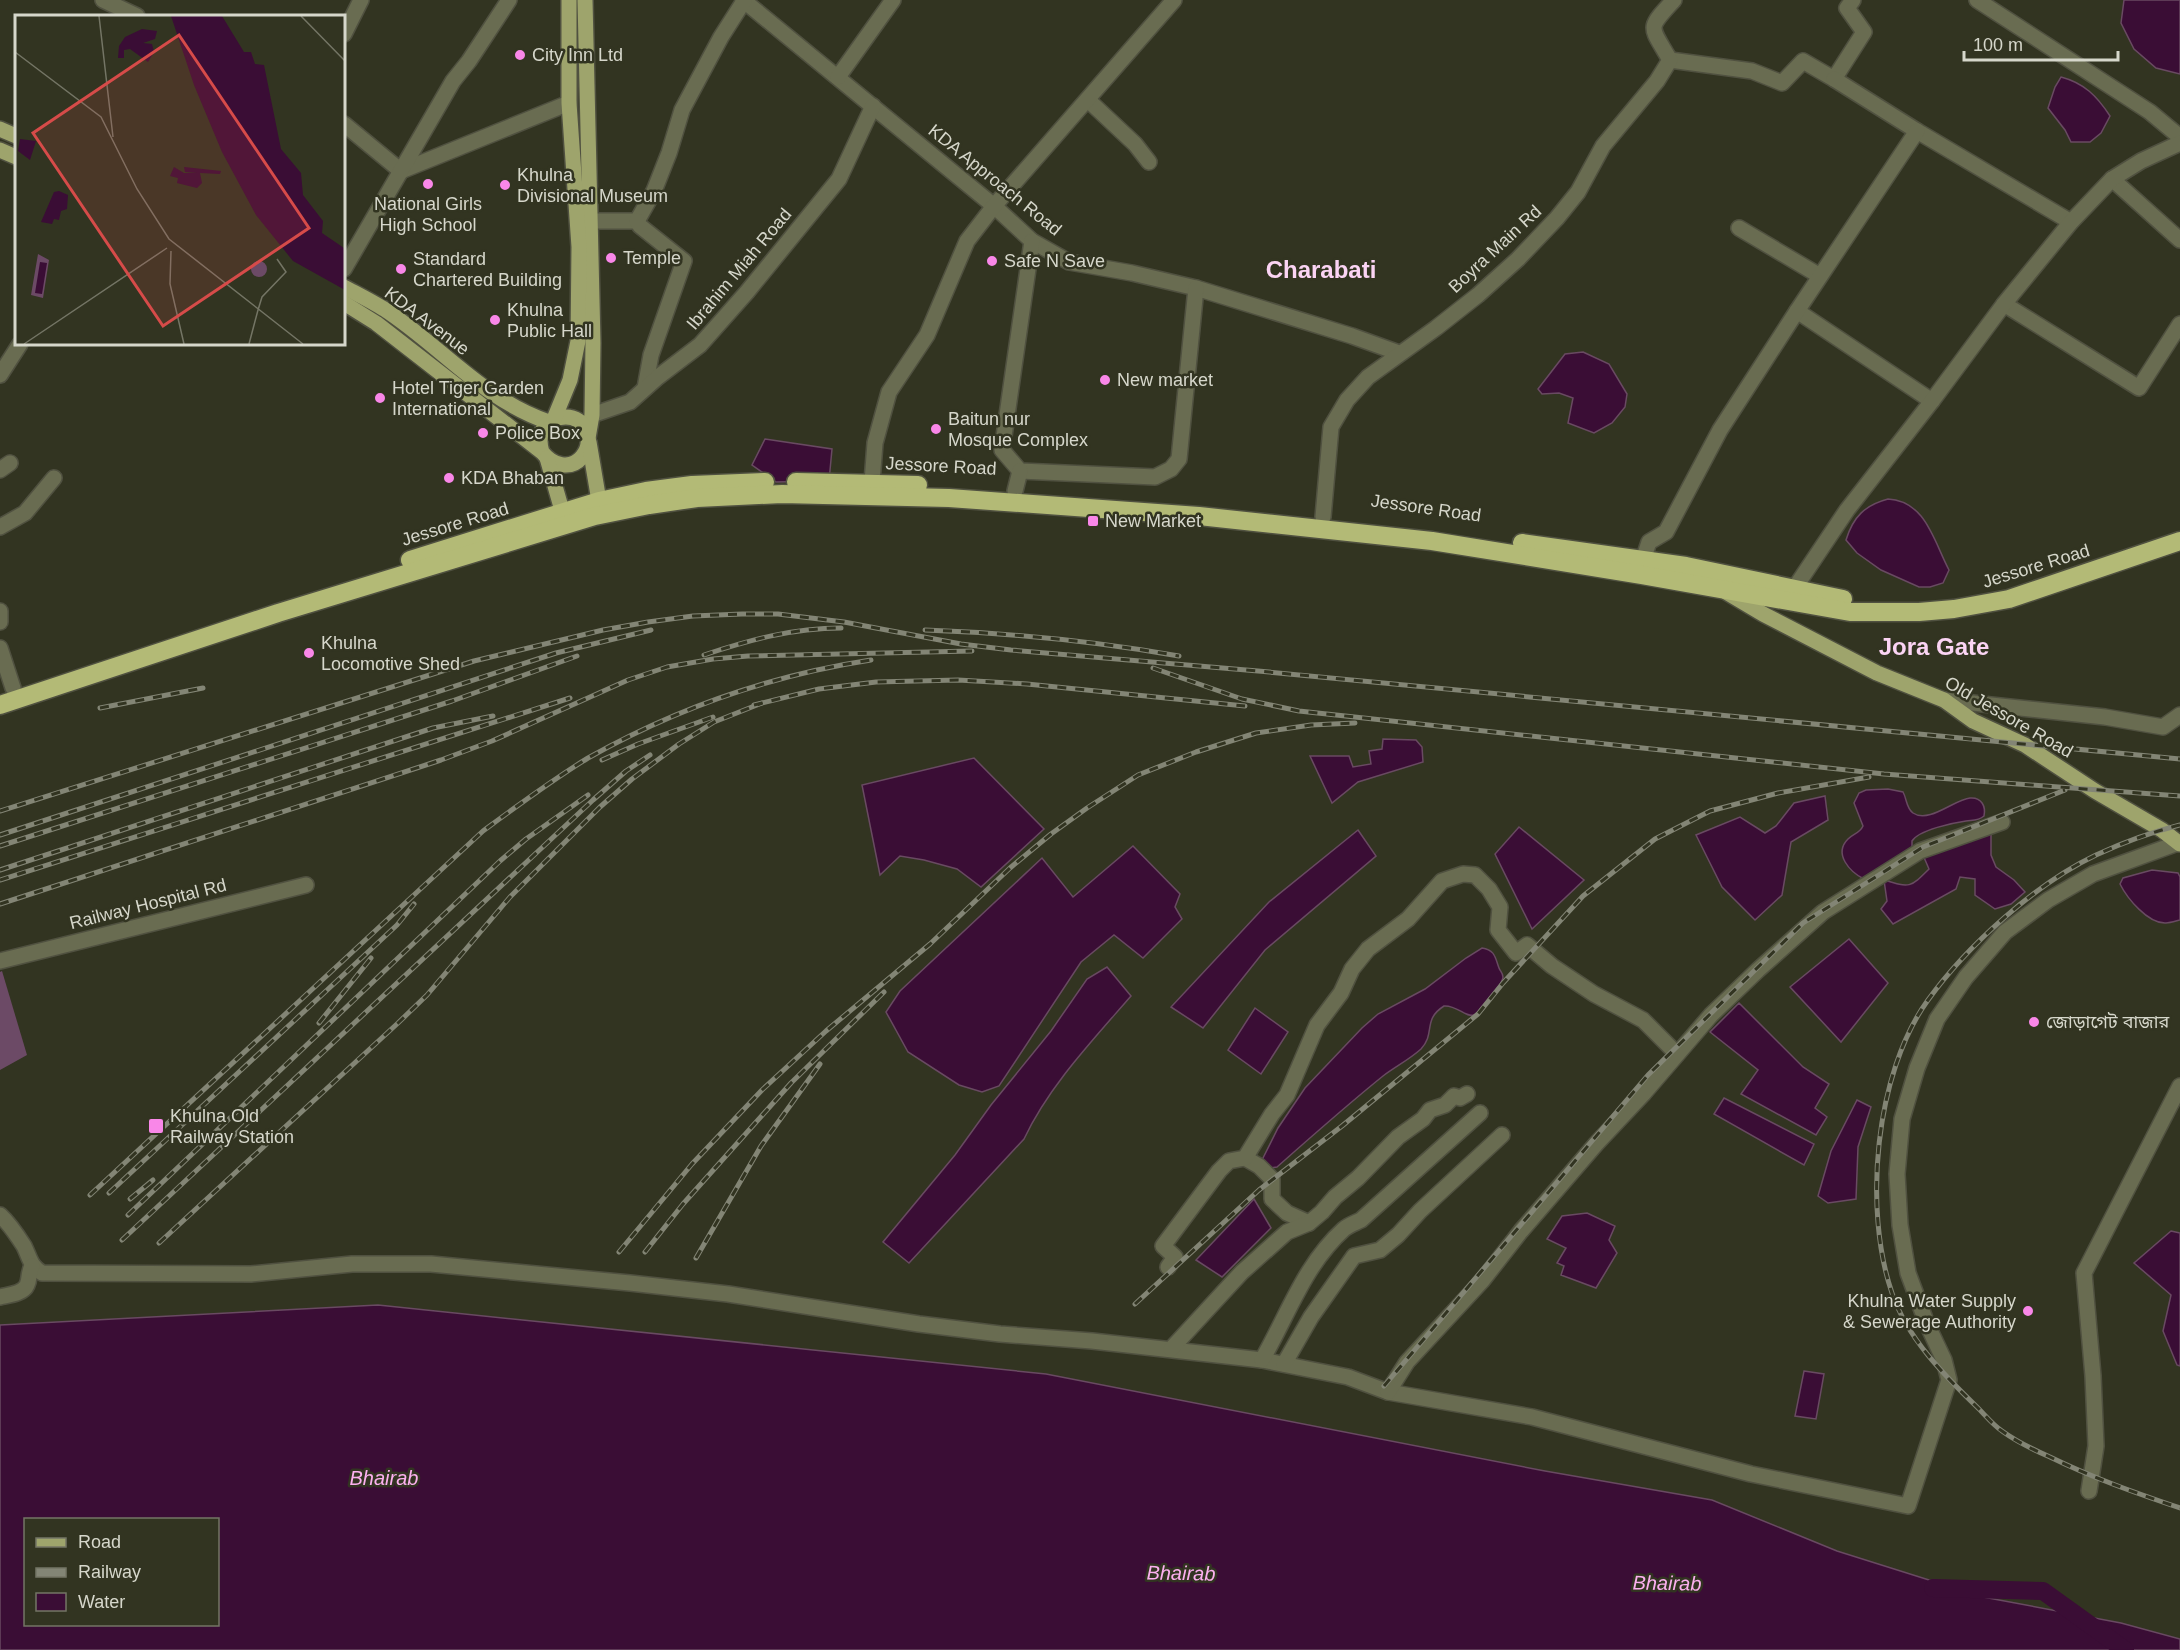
<svg xmlns="http://www.w3.org/2000/svg" width="2180" height="1650" font-family="Arial,'Noto Sans Bengali',sans-serif">
  <style>
    .green { fill: #6c4a66 }
    .water { fill: #3a0d35; stroke: #694a62; stroke-width: 1.5; fill-rule: evenodd }
    .lines { fill: none; stroke-linecap: round; stroke-linejoin: round }
    .river { stroke: #3a0d35; stroke-width: 18 }
    .minor-casing { stroke: #505140; stroke-width: 18 }
    .major-casing { stroke: #505140; stroke-width: 18 }
    .highway-casing { stroke: #505140; stroke-width: 21 }
    .minor { stroke: #696c51; stroke-width: 15 }
    .major { stroke: #9ea46c; stroke-width: 15 }
    .highway { stroke: #b3ba76; stroke-width: 18 }
    .rail-casing { stroke: #838575; stroke-width: 5 }
    .rail { stroke: #323421; stroke-width: 3; stroke-dasharray: 9; stroke-linecap: butt }
    .poi-dot { fill: #f987e8; stroke: #323421; stroke-width: 2 }
    .labels { text-anchor: middle; dominant-baseline: central; stroke-width: 5; stroke-linejoin: round; paint-order: stroke }
    .poi-label { font-size: 18px; fill: #d6d7cb; stroke: #323421; text-anchor: start }
    .street-label { font-size: 18px; fill: #d6d7cb; stroke: #323421 }
    .water-label { font-size: 20px; font-style: italic; fill: #fcb0ef; stroke: #323421 }
    .district-label { font-size: 24px; font-weight: bold; fill: #fbd4f4; stroke: #323421 }
    .inset-river { fill: none; stroke: #3a0d35; stroke-width: 3 }
    .inset-road { fill: none; stroke: #747565; stroke-width: 1.5 }
    .view { fill: #d64b49; fill-opacity: 0.15; stroke: #d64b49; stroke-width: 3 }
    .inset-edge { fill: none; stroke: #d6d7cb; stroke-width: 3 }
  </style>
  <rect width="100%" height="100%" fill="#323421"/>
  <path class="green" d="M2,971L27,1055L0,1070V972Z"/>
  <g class="water">
    <path d="M2124,0H2180V74L2156,68L2134,49L2121,23Z"/>
    <path d="M2061,77C2084,83 2097,96 2110,116L2101,133L2090,142H2071L2065,130L2048,108L2055,87Z"/>
    <path d="M1583,352L1609,364L1627,394L1625,407L1612,423L1594,433L1568,423L1573,398L1559,393L1542,394L1538,389L1565,354Z"/>
    <path d="M765,439L832,449L829,481L776,482L752,465Z"/>
    <path d="M1888,499C1926,501 1934,542 1949,570L1943,583L1930,587H1919L1881,570L1857,553L1846,540C1853,517 1865,505 1888,499Z"/>
    <path d="M1383,739L1416,740L1422,747L1423,762L1358,782L1332,803L1310,756H1349L1353,767L1371,764L1369,751L1382,749Z"/>
    <path d="M974,758L1044,829L981,887L957,869L924,860L900,856L880,875L862,785Z"/>
    <path d="M1888,789L1903,792C1907,799 1906,808 1913,813C1929,824 1955,799 1970,798C1982,797 1986,807 1984,816C1978,821 1973,820 1966,821C1952,823 1919,830 1912,841V849L1864,879C1850,872 1833,854 1848,839C1853,834 1860,833 1863,826L1854,803L1859,793L1866,790Z"/>
    <path d="M1825,796L1828,820L1791,842L1782,895L1755,920L1722,887L1696,835L1740,817L1765,833L1776,826L1794,803Z"/>
    <path d="M1519,827L1584,880L1532,929L1495,854Z"/>
    <path d="M1358,830L1376,856L1265,950L1203,1028L1171,1007L1269,902Z"/>
    <path d="M1991,831V855L1996,867L2014,880L2025,892L2011,904L1995,909L1975,895V879L1960,877L1956,889L1893,924L1881,909L1887,901L1884,880C1910,888 1910,888 1929,869L1923,855Z"/>
    <path d="M1133,846L1180,894L1175,907L1182,919L1143,958L1114,935L1081,962L999,1086L982,1092L959,1085L908,1052L886,1012L900,991L1042,858L1073,897Z"/>
    <path d="M2152,870L2178,873L2180,877V920C2176,921 2170,923 2166,923C2148,924 2127,898 2120,884L2123,878Z"/>
    <path d="M1849,939L1888,983L1841,1042L1790,987Z"/>
    <path d="M1482,948C1495,950 1495,957 1499,968C1500,971 1503,973 1503,977C1503,983 1480,1012 1474,1015C1466,1018 1457,1005 1444,1006C1422,1020 1436,1033 1421,1049C1410,1059 1395,1067 1383,1076C1347,1105 1312,1136 1277,1167L1270,1168L1262,1160L1278,1128L1305,1088L1362,1028L1378,1014L1425,989L1466,958Z"/>
    <path d="M1107,967L1131,996C1092,1041 1049,1086 1024,1139L909,1263L883,1242L955,1155L991,1105L1051,1031L1087,979Z"/>
    <path d="M1739,1003L1803,1067L1829,1084L1815,1108L1827,1117L1816,1135L1741,1094L1758,1070L1710,1032Z"/>
    <path d="M1255,1008L1288,1032L1261,1074L1228,1050Z"/>
    <path d="M1724,1098L1814,1144L1804,1165L1714,1114Z"/>
    <path d="M1857,1100L1871,1107L1858,1147L1856,1199L1828,1203L1818,1196L1831,1151Z"/>
    <path d="M1254,1199L1271,1228L1222,1277L1196,1260Z"/>
    <path d="M1587,1213L1615,1226L1609,1240L1617,1253L1596,1288L1561,1275L1564,1266L1557,1263L1566,1248L1547,1239L1562,1216Z"/>
    <path d="M2171,1231L2180,1233V1366L2177,1365L2163,1331L2171,1295L2134,1263Z"/>
    <path d="M378,1305L1046,1374L1545,1471L1712,1500L1837,1551L1983,1597L2121,1623L2180,1639V1650H0V1325ZM26,1520H218V1624H26Z"/>
    <path d="M1804,1371L1824,1374L1816,1419L1795,1416Z"/>
  </g>
  <g class="lines">
    <path class="river" d="M1933,1588L2043,1591L2125,1650"/>
    <defs>
      <g id="minor">
        <path d="M103,0L137,16"/>
        <path d="M743,0L994,206L1032,241L1069,262L1132,273L1196,288L1352,336L1399,353"/>
        <path d="M1977,0L2150,112L2180,137"/>
        <path d="M344,34L361,0"/>
        <path d="M1670,60L1752,71L1782,83L1803,61L1834,79L1864,32L1847,8L1853,0"/>
        <path d="M838,77L893,0"/>
        <path d="M1834,79L1917,131L2071,222"/>
        <path d="M1088,100L1135,144L1149,162"/>
        <path d="M344,124L401,171L569,103"/>
        <path d="M2112,179L2180,240"/>
        <path d="M590,221H637L654,191L669,153L682,110L721,37L744,1"/>
        <path d="M637,221L640,226L684,261L651,355L645,388"/>
        <path d="M1739,228L1820,276"/>
        <path d="M1032,241L1002,450L1020,471L1155,477L1171,469L1179,459L1196,288"/>
        <path d="M344,269L453,81L469,61L509,0"/>
        <path d="M2004,304L2139,388L2180,324"/>
        <path d="M1797,311L1932,401"/>
        <path d="M0,375L20,344"/>
        <path d="M592,415L630,402L658,377L700,345L747,292L839,179L873,106"/>
        <path d="M0,470L10,463"/>
        <path d="M872,482L875,443L889,392L927,335L967,241L994,206L1174,0"/>
        <path d="M1015,491L1020,471"/>
        <path d="M1323,517L1331,427L1347,400L1368,377L1436,328L1478,295L1518,259L1557,218L1578,192L1603,146L1657,81L1670,60C1650,25 1646,30 1674,0"/>
        <path d="M0,527L25,513L54,478"/>
        <path d="M1643,560L1649,542L1666,532L1720,430L1797,311L1917,131"/>
        <path d="M1794,589L1847,510L1932,401L2004,304L2071,222L2112,179L2141,161L2180,143"/>
        <path d="M0,611V622"/>
        <path d="M0,648L13,688"/>
        <path d="M1944,700L2105,717L2163,727L2180,715"/>
        <path d="M0,961L306,885"/>
        <path d="M1245,1158L1259,1166L1272,1179V1199L1287,1213L1309,1223"/>
        <path d="M0,1215C10,1224 17,1235 24,1246C30,1258 30,1266 42,1273L251,1274L352,1264H431L630,1283L728,1294L919,1324L1000,1334L1092,1341L1262,1360L1348,1377L1388,1392L1532,1417L1751,1474L1908,1506L1949,1380L1944,1360L1927,1324L1908,1273L1900,1225L1897,1174L1902,1119L1917,1068L1937,1019L1966,977L2005,932L2048,900L2093,874L2178,843"/>
        <path d="M1168,1267L1175,1257L1163,1246L1219,1171L1229,1161L1245,1158L1272,1114L1287,1095L1317,1025L1341,993L1352,969L1368,949L1408,919L1442,881L1463,874L1475,875L1489,889L1500,907L1498,930L1516,953L1527,945L1552,966L1594,994L1643,1020L1677,1054"/>
        <path d="M0,1297C8,1295 23,1294 27,1285C30,1279 28,1273 32,1266"/>
        <path d="M1171,1349L1242,1272L1287,1232L1309,1223L1322,1212L1335,1197L1358,1178L1398,1137L1423,1119L1430,1110L1445,1105L1454,1096L1460,1098L1467,1094"/>
        <path d="M1262,1360C1288,1315 1304,1265 1344,1229C1349,1225 1355,1223 1361,1220L1480,1113"/>
        <path d="M1284,1364L1311,1317L1354,1256L1380,1250L1398,1235L1420,1211L1502,1135"/>
        <path d="M1388,1392L1407,1362L1482,1281L1521,1231L1596,1144L1644,1093L1711,1015L1758,970L1823,912L1920,851L2002,822"/>
        <path d="M2089,1491L2096,1446L2093,1376L2084,1273L2180,1086"/>
      </g>
      <g id="major">
        <path d="M585,0L593,343L592,415L588,438"/>
        <path d="M0,129L16,136"/>
        <path d="M0,150L16,157"/>
        <path d="M344,287C357,294 371,301 384,309C441,346 483,400 549,422"/>
        <path d="M344,303L376,323L542,452C552,465 570,471 582,457C586,452 589,446 588,439C587,404 529,413 542,452"/>
        <path d="M554,419L570,380L578,341L579,247L569,103V0"/>
        <path d="M589,442L599,501"/>
        <path d="M547,458L565,521"/>
        <path d="M1726,592L1763,614L1877,673L1944,700L1973,721L2025,745L2095,791L2162,830L2180,844"/>
      </g>
      <g id="highway">
        <path d="M796,482L918,485"/>
        <path d="M1522,543L1686,566L1843,599"/>
        <path d="M410,560L599,501L646,491L692,485L765,482"/>
        <path d="M0,705L278,613L595,516L649,505L697,498L782,494L949,498L1199,516L1432,541L1642,575L1850,612H1919L1954,609L2009,599L2180,541"/>
      </g>
    </defs>
    <use href="#minor" class="minor-casing"/>
    <use href="#major" class="major-casing"/>
    <use href="#highway" class="highway-casing"/>
    <use href="#minor" class="minor"/>
    <use href="#major" class="major"/>
    <use href="#highway" class="highway"/>
    <defs>
      <g id="rail">
        <path d="M925,630C1010,633 1095,641 1179,656"/>
        <path d="M704,655C749,640 793,628 841,628"/>
        <path d="M1153,668L1242,699L1299,711L1884,774L2180,796"/>
        <path d="M754,705L819,689L876,682L958,680L1027,684L1245,706"/>
        <path d="M100,708L203,688"/>
        <path d="M602,760L638,744L713,717"/>
        <path d="M0,811L474,661L603,630L648,622L693,616L742,614H778L844,622L961,644L1011,650L1258,671L2180,759"/>
        <path d="M2180,825C2152,832 2122,843 2096,855C2035,884 1967,946 1928,1000C1875,1073 1863,1209 1892,1293C1907,1338 1944,1375 1977,1407C1985,1415 1993,1425 2002,1431C2017,1442 2034,1450 2050,1457C2093,1478 2136,1493 2180,1508"/>
        <path d="M0,835L556,653L651,630"/>
        <path d="M0,846L452,701L577,656"/>
        <path d="M0,870L433,728L493,716"/>
        <path d="M0,880L570,698"/>
        <path d="M0,904L441,760L492,741L628,680L667,667L713,659L748,656L972,651"/>
        <path d="M319,1023L371,958"/>
        <path d="M109,1193L397,925L414,904"/>
        <path d="M90,1195L483,831C517,806 552,780 588,758C675,709 772,675 871,660"/>
        <path d="M130,1199L153,1180"/>
        <path d="M128,1215L500,861L526,839L588,795"/>
        <path d="M122,1240L593,800L626,771L650,755"/>
        <path d="M159,1243L398,1023L427,995L510,897L600,807L632,779L679,744L714,722L762,703"/>
        <path d="M619,1252L692,1164L762,1090L826,1031L930,944L1010,868L1051,834L1087,808L1138,775L1196,752L1256,733L1311,725L1355,723"/>
        <path d="M645,1252L683,1204L791,1083L884,992"/>
        <path d="M696,1258L761,1146L820,1064"/>
        <path d="M1135,1304L1259,1190L1342,1126L1478,1014L1503,983L1583,896L1655,839L1710,811L1778,793L1869,777"/>
        <path d="M1384,1386L1648,1075L1803,923L1923,847L2065,790"/>
      </g>
    </defs>
    <use href="#rail" class="rail-casing"/>
    <use href="#rail" class="rail"/>
  </g>
  <g class="poi-dot">
    <circle cx="520" cy="55" r="6"/>
    <circle cx="428" cy="184" r="6"/>
    <circle cx="505" cy="185" r="6"/>
    <circle cx="611" cy="258" r="6"/>
    <circle cx="992" cy="261" r="6"/>
    <circle cx="401" cy="269" r="6"/>
    <circle cx="495" cy="320" r="6"/>
    <circle cx="1105" cy="380" r="6"/>
    <circle cx="380" cy="398" r="6"/>
    <circle cx="936" cy="429" r="6"/>
    <circle cx="483" cy="433" r="6"/>
    <circle cx="449" cy="478" r="6"/>
    <rect x="1087" y="515" width="12" height="12" rx="3"/>
    <circle cx="309" cy="653" r="6"/>
    <circle cx="2034" cy="1022" r="6"/>
    <rect x="148" y="1118" width="16" height="16" rx="3"/>
    <circle cx="2028" cy="1311" r="6"/>
  </g>
  <g class="labels">
    <g class="poi-label">
      <text x="532" y="55">City Inn Ltd</text>
      <text x="517" y="175">Khulna<tspan x="517" dy="21">Divisional Museum</tspan></text>
      <text x="428" y="204" text-anchor="middle">National Girls<tspan x="428" dy="21">High School</tspan></text>
      <text x="623" y="258">Temple</text>
      <text x="413" y="259">Standard<tspan x="413" dy="21">Chartered Building</tspan></text>
      <text x="1004" y="261">Safe N Save</text>
      <text x="507" y="310">Khulna<tspan x="507" dy="21">Public Hall</tspan></text>
      <text x="1117" y="380">New market</text>
      <text x="392" y="388">Hotel Tiger Garden<tspan x="392" dy="21">International</tspan></text>
      <text x="948" y="419">Baitun nur<tspan x="948" dy="21">Mosque Complex</tspan></text>
      <text x="495" y="433">Police Box</text>
      <text x="461" y="478">KDA Bhaban</text>
      <text x="1105" y="521">New Market</text>
      <text x="321" y="643">Khulna<tspan x="321" dy="21">Locomotive Shed</tspan></text>
      <text x="2046" y="1022">জোড়াগেট বাজার</text>
      <text x="170" y="1116">Khulna Old<tspan x="170" dy="21">Railway Station</tspan></text>
      <text x="2016" y="1301" text-anchor="end">Khulna Water Supply<tspan x="2016" dy="21">&amp; Sewerage Authority</tspan></text>
    </g>
    <g class="street-label">
      <text transform="translate(995 180) rotate(39)">KDA Approach Road</text>
      <text transform="translate(1495 249) rotate(-43)">Boyra Main Rd</text>
      <text transform="translate(739 269) rotate(-50)">Ibrahim Miah Road</text>
      <text transform="translate(427 321) rotate(37)">KDA Avenue</text>
      <text transform="translate(941 466) rotate(3)">Jessore Road</text>
      <text transform="translate(1426 508) rotate(8)">Jessore Road</text>
      <text transform="translate(455 524) rotate(-17)">Jessore Road</text>
      <text transform="translate(2036 566) rotate(-17)">Jessore Road</text>
      <text transform="translate(2009 717) rotate(30)">Old Jessore Road</text>
      <text transform="translate(148 904) rotate(-14)">Railway Hospital Rd</text>
    </g>
    <g class="water-label">
      <text x="384" y="1478">Bhairab</text>
      <text transform="translate(1181 1573) rotate(1)">Bhairab</text>
      <text transform="translate(1667 1583) rotate(1)">Bhairab</text>
    </g>
    <g class="district-label">
      <text x="1321" y="269">Charabati</text>
      <text x="1934" y="646">Jora Gate</text>
    </g>
  </g>
  <g transform="translate(15 15)">
    <rect width="330" height="330" fill="#323421"/>
    <path d="M23,239L34,245L28,283L16,280ZM236 254a8 8 0 1 1 16 0a8 8 0 1 1-16 0Z" fill="#6c4a66"/>
    <path d="M156,1H207L229,37H236L240,49L249,50L266,134L286,158L288,180L308,206L307,218L329,233L330,275L278,246L241,200L207,137L179,70ZM127,14L142,16L140,24L128,28L137,29L139,37L133,47L115,34L109,35V43H103L104,31L110,22ZM5,124L21,126L15,145L3,136ZM159,152L169,158H182L170,157L169,152L206,156L205,159L185,158L187,168L182,173L162,168L163,163L155,161ZM44,176L53,180L52,194L46,196L44,205L39,204L37,209L26,207L39,177ZM25,247L32,248L27,279L20,278Z" fill="#3a0d35"/>
    <path class="inset-river" d="M167,29L174,46"/>
    <path class="inset-road" d="M84,1L98,122M286,1L330,46M0,37L86,102L122,174L154,224L288,329M156,236L155,269L169,329M243,295L247,282L271,257L262,244M9,329L152,233M234,329L243,295"/>
    <path class="view" d="M164,20L294,213L148,311L18,118Z"/>
    <rect width="330" height="330" class="inset-edge"/>
  </g>
  <rect x="24" y="1518" width="195" height="108" fill="#323421" stroke="#747565" stroke-width="1.5"/>
  <rect x="36" y="1538" width="30" height="9" fill="#9ea46c" stroke="#747565" stroke-width="1.5"/>
  <text x="78" y="1548" font-size="18" fill="#d6d7cb">Road</text>
  <rect x="36" y="1568" width="30" height="9" fill="#838575" stroke="#747565" stroke-width="1.5"/>
  <text x="78" y="1578" font-size="18" fill="#d6d7cb">Railway</text>
  <rect x="36" y="1593" width="30" height="18" fill="#3a0d35" stroke="#747565" stroke-width="1.5"/>
  <text x="78" y="1608" font-size="18" fill="#d6d7cb">Water</text>
  <path d="M1964 51v9h154v-9" fill="none" stroke="#d6d7cb" stroke-width="3"/>
  <text x="1973" y="51" font-size="18" fill="#d6d7cb" stroke="#323421" stroke-width="4.5" paint-order="stroke">100 m</text>
</svg>
